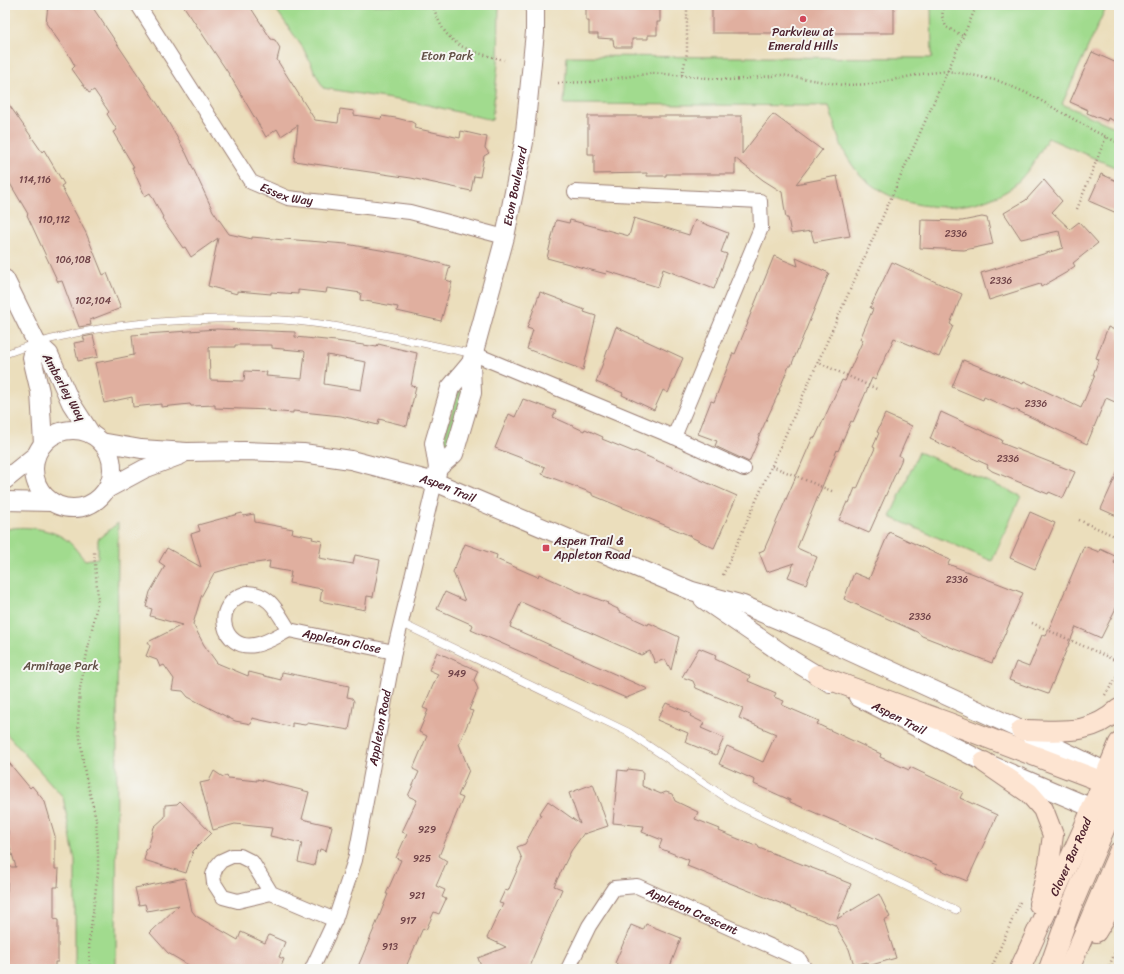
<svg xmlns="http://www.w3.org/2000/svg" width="1124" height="974" font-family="Sriracha,sans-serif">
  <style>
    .green { fill: #a1db8e; stroke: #767d5c }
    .building { fill: #e0af9f; fill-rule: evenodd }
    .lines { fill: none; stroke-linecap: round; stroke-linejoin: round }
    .service-casing { stroke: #9a7e74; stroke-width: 8 }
    .minor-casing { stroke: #9a7e74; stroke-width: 16 }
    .tertiary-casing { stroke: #9a7e74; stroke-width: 20 }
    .secondary-casing { stroke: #9a7e74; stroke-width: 22 }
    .path { stroke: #9a7e74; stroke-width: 2.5; stroke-dasharray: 1 3; stroke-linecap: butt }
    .service { stroke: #fff; stroke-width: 7 }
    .minor { stroke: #fff; stroke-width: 14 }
    .tertiary { stroke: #fff; stroke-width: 18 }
    .secondary { stroke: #fde4d1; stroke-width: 20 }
    .poi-dot { fill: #d1495b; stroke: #f6f6f2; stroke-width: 1.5 }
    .labels { text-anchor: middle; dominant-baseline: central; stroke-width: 4; stroke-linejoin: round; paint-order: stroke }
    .number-label { font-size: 10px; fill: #704348 }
    .poi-label { font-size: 12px; fill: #4a1f2b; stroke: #f6f6f2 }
    .park-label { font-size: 12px; fill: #604e44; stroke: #f6f6f2 }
    .street-label { font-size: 12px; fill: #4a1f2b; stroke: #f6f6f2 }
  </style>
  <rect width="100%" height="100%" fill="#f6f6f2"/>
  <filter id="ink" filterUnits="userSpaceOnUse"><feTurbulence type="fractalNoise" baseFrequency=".025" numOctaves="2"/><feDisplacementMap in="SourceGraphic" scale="8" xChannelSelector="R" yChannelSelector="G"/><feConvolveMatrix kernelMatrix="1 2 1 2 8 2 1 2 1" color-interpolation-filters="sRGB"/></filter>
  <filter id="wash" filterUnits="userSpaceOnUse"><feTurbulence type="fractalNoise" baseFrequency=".012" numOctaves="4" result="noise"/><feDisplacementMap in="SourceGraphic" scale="16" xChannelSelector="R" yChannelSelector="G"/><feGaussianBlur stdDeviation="0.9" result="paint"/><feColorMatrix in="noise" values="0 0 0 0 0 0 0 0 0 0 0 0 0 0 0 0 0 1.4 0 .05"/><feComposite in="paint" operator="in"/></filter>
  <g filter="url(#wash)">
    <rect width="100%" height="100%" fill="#ebdebc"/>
    <g class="green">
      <path d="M273,5H499L498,64L492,120L428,105L323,88L303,48Z"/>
      <path d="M931,5H1107L1062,104L1119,129V169L1048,138C1037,156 1026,179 1007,190C958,219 880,211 849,160C838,143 835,125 829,106L564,104L567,56L932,58Z"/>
      <path d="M462,391L463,392L447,446H445L443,442L458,392Z"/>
      <path d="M919,452L1021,496L992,561L890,517Z"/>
      <path d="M118,523L116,969H75V861L63,797L5,732V530C21,524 54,529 68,541C74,546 79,554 85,560L98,558V539Z"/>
    </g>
    <g id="blocks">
      <g class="building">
        <path d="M48,5H91L159,106L186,153L213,211L229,234L252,239V237L284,240V239L346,244L403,254L450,266L446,280L452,282L441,321L397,311L398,307L360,300L361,293L327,288L326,293L298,290V294L271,292V294L237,291V294L208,286L218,238L191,257L185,247L183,248L162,218L163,217L150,193L145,196L132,167H134L113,132L117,130L107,114L109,112L94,90L89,93L72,69L75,66L70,57L46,23Z"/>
        <path d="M183,5H249L271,39L275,40L280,48L277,60L315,120L338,123L340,109L354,111V115L381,119L382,116L396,118L412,122L415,124L414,128L460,138L461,131L487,137L485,148L489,153L484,156L480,177L474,176L471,191L411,178L294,161L298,125L281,136L277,129L266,137L229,74Z"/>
        <path d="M586,5H660V22H657V35H648V39H632V47H614L613,39L598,38V34H589V21H586Z"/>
        <rect x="712" y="5" width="182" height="28"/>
        <path d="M1092,52L1119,64V123L1108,118L1107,121L1087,113L1088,110L1070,102Z"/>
        <path d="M5,99L42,152L44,150L64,184L61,186L86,233L103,275L107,273L121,308L90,320L91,325L79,327L62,281L58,282L27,215L28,214L5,175Z"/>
        <path d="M773,114L822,150L796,184L837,176L850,236L814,242L811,231L791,234L788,218H786L782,192L763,180L735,158V174H666V176H647V173L594,174V154H588V116H742V154Z"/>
        <path d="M1101,174L1119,182V214L1089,201Z"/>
        <path d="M1044,180L1062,201L1052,212L1070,229L1079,222L1098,243L1073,263L1075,266L1069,270V271L1041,287L1040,284L989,300L981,273L1063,248L1059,231L1021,239L1004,213L1026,200Z"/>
        <path d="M982,217L987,218L993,244L964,250L920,248L921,220L962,221Z"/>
        <path d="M634,218L689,235L695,220L728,233L721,252L727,254L714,289L663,269L658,287L607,271L606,274L547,258L556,220L569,223L570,220L629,236Z"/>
        <path d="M774,256L798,266L796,258L829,273L791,366H789L779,390H780L758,438L759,439L749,462L715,446L717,441L698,434L711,401L714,402L733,353L735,354L748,323H747Z"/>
        <path d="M892,262L962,294L950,324L953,326L939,357L894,338L875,380L872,378L853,422L851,421L838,451L837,450L797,548L817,557L806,584L788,577L794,563L767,572L759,552L764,550L813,437L815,438L842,380L845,381L863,340L860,339L873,309L870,308Z"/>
        <path d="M540,292L564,301V302L585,310L584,312L596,316L583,370L527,349L533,330L527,328Z"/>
        <path d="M616,327L683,358L668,393L663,390L654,410L622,395L623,393L596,382Z"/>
        <path d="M1108,327L1119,332V391L1115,402L1106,398L1087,444L1014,409L1013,410L984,397L983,400L952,387L963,360L1023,384L1024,381L1081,408L1095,375H1093L1099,359L1096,358Z"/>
        <path d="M217,329L295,332V337L336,341L377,347L378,344L417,353L411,386L416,387L407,426L379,419L378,425L341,416L293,411V413L269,411L270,410L215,408V405L191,406L190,404L161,407V404L133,407L132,397L104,403L95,363L134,355L132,335ZM235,345H272V348L304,351L305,352L302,379L266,376L267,372L245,371L244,381L210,380L209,348L210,347H235ZM327,355L366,362L361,390L324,384Z"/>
        <path d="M93,335L98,357L78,361L74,343L85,341L83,337Z"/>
        <path d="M523,399L556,411L553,417L584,431L585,429L603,437L602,439L634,452L635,451L737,496L714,548L691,537V536L592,495V493L542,474L545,467L495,448L509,414L515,417Z"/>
        <path d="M941,412L1002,440L1001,443L1075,472L1063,498L1049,492L1048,494L992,471L987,467L988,465L930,439Z"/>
        <path d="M885,414L912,426L899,456L902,457L901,461L869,533L839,520L847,502L849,503L855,488L857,489L875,448L873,447L879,433L877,432Z"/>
        <path d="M1119,469V517L1101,509Z"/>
        <path d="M1030,512L1055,523L1035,569L1010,558Z"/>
        <path d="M242,513L243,516L254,514L255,522L293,529L292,533L313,537L312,539L322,541L319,558L353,564L355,555L380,560L373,597L367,596L365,610L320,601L322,589L289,583L291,572L269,568L270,561L241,565L214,573L201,597L193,624L204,645L217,663L248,676L249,672L281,680L282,672L349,686L347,697L352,698L354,701L349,730L308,723L305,725L292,723V727L252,718L251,724L235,721L188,697L183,691L172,690L174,679L164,665L160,667L157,660L146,656L150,646L148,642L182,625L150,616L152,609L146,607L150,592L165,566L159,562L167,548L201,567L191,534L200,531L198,525Z"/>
        <path d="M889,532L950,560L948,564L1023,593L992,663L922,636L917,632L844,599L854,573L869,579Z"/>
        <path d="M465,544L497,555L496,559L538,577L539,574L577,591L608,603L607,604L618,609V611L648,625L649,623L679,637L671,670L665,659L655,663L650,651L641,655L521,602L510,627L648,689L626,698L471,630L473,625L437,609L445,592L465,601L453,572Z"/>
        <path d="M1084,546L1099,552L1100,549L1117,557L1114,563L1119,565V602L1101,638L1076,627L1048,694L1009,680L1016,662L1029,667L1042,635L1046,636Z"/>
        <path d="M699,648L716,655L715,659L750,676L748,681L776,693L774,697L784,701L782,705L819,721L817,724L881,754L880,757L909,770L910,767L963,792L960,798L997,815L967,881L936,868L937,865L790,802V800L754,784L755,780L719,764L727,746L763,762L776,734L739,718L743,708L696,688L693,681L682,677Z"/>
        <path d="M437,652L478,671L474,680L478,689L469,710L473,711L459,744L469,770L458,796L463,798L439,856L447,861L436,886L445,890L442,897L446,899L439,914L434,912L426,930L423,928L405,969H357L379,917L388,894H386L401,860L396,858L407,834L402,832L417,800L408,796L419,772L413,769L427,736L419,732L428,710L423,708L438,674L429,670Z"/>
        <path d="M666,703L691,714L690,716L704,723L701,728L724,738L716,755L685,742L688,733L657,720Z"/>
        <path d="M5,758L30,788L32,786L45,802L55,836V869H59L58,887H54V919L58,920V962H55V969H5V891H7L8,867H16L8,841V830L5,832Z"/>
        <path d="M628,769L643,771L642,786L661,794L666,792L672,794L675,801L698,812L695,819L720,829L719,831L753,845L757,844L759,848L841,879V880L851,884L837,919L879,894L890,917L884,920L896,958L868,966L867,962L854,965L849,949L835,925L687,866L689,860L659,848L662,840L642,832L644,826L613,823L618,770L627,771Z"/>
        <path d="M214,771L223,777L227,775L228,778L257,781V779L309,792L302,819L332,826L326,851L320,849L319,852L317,851L314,866L298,862L302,843L270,836L272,828L235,824L213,830L200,783L209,781Z"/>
        <path d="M593,784L608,826L584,834V833L571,851L554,886L562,889L528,969H482L478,958L506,947L487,938L503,904L499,903L505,890L508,891L522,859L517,847L525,844L541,814L540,813L548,801L580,824L569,793Z"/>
        <path d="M180,801L211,833L193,851L186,873L144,860L146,853L145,850L148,848L154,827L165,817V805L177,804Z"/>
        <path d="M185,878L192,911L196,916L238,940L241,932L265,943L269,935L285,942L279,957L284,959L280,969H195L168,953L150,933L179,905L147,911L145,904L139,905L135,888Z"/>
        <path d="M646,924L681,938L669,969H630L615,963L631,925L643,930Z"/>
      </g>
    </g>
  </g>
  <g filter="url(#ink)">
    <use href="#blocks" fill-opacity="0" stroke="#9a7e74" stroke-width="1"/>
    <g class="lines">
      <defs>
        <g id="service">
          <path d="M5,354C68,330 125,323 192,320C232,318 273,318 313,323C367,330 421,343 474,354"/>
          <path d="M401,623L628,732L737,805L956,910"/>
        </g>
        <g id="minor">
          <path id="s1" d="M138,5L251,182L288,198L410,212L505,237"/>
          <path d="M575,192L760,201L761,228L674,437"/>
          <path d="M474,354L674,437L744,469"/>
          <path d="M247,593C271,594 277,612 289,630C279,635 267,643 255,645C222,651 210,604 247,593Z"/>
          <path id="s2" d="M289,630L394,652"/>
          <path d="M271,893L238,901L223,897L214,883L213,875L216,867L221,861L232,856H240L252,862L271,893L335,920"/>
          <path id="s3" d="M312,969L335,920L355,860L394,652L435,482"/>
          <path id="s4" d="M568,969L589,926L614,888L637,886L799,959L805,969"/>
        </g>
        <g id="tertiary">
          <path d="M5,279L36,342L49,354L71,403L91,434"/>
          <path d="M36,342L32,358L40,392L43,444"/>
          <circle cx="73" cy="469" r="39"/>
          <path id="s5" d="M101,442L141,449L187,452L244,451L303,453L351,460L435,482L692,591L743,605L805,631L1021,730L1119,778"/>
          <path id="s6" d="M438,468L454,454L472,393L471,363L505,237L524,142L535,32V5"/>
          <path d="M436,477L438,468L434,443L450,388L471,363"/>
          <path d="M5,480L36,455"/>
          <path d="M107,489L144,469L181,455"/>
          <path d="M5,501L52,502"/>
          <path d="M703,599L792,660L830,683"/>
          <path id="s7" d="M858,697L984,762L1104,813"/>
        </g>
        <g id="secondary">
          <path d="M817,675L949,723L1119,788"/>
          <path d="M1021,730C1060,730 1088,737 1119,709"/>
          <path d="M984,762L1029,793L1043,809L1053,835L1049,864L1039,904"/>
          <path d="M1096,932L1119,894"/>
          <path id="s8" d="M1020,969L1083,830L1119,743"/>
          <path d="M1049,969L1071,907L1112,811L1113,797L1107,775"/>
          <path d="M1069,969L1119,852"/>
        </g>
      </defs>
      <use href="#service" class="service-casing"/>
      <use href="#minor" class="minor-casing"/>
      <use href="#tertiary" class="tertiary-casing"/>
      <use href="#secondary" class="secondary-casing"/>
      <g class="path">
        <path d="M433,5C445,47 466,50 504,60"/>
        <path d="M944,5L942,16L946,27L963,36"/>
        <path d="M682,75L687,53V5"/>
        <path d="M558,83L590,82L653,73L731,80L782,75L843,85L872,84L921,74L947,71L972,75L999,81L1031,95L1096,132L1119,143"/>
        <path d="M1077,209L1106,137"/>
        <path d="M817,362L879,390"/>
        <path d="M772,466L834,492"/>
        <path d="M1079,520L1119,538"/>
        <path d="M723,575L977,5"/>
        <path d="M1032,623L1119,662"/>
        <path d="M1105,695L1119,674"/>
        <path d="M90,969L89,943L98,872V853L96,818L85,774L78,724L80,688L98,599L94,552"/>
        <path d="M991,969L1020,902"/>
        <path d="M1108,969L1119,943"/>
      </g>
      <use href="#service" class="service"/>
      <use href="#minor" class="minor"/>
      <use href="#tertiary" class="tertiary"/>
      <use href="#secondary" class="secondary"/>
    </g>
  </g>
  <g class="poi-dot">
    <circle cx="803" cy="19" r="4"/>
    <rect x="542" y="544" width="8" height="8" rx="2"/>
  </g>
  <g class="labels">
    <g class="number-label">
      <text x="35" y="180">114,116</text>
      <text x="54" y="220">110,112</text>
      <text x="956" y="234">2336</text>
      <text x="73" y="260">106,108</text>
      <text x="1001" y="281">2336</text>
      <text x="93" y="301">102,104</text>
      <text x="1036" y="404">2336</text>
      <text x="1008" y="459">2336</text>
      <text x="957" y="580">2336</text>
      <text x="920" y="617">2336</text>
      <text x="457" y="674">949</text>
      <text x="427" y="830">929</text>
      <text x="422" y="859">925</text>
      <text x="417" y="896">921</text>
      <text x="408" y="921">917</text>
      <text x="390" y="947">913</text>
    </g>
    <g class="poi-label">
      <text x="803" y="32">Parkview at<tspan x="803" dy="14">Emerald Hills</tspan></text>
      <text x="554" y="541" text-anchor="start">Aspen Trail &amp;<tspan x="554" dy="14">Appleton Road</tspan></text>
    </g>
    <g class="park-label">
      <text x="447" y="56">Eton Park</text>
      <text x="61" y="666">Armitage Park</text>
    </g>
    <g class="street-label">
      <text stroke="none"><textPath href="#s6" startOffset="297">Eton Boulevard</textPath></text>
      <text stroke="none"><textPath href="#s1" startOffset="248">Essex Way</textPath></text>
      <text transform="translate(64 387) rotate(61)">Amberley Way</text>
      <text stroke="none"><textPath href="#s5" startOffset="352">Aspen Trail</textPath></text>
      <text stroke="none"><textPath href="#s2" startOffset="54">Appleton Close</textPath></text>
      <text stroke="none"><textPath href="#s7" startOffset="46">Aspen Trail</textPath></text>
      <text stroke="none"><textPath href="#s3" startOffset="252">Appleton Road</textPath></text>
      <text stroke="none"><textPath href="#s8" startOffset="123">Clover Bar Road</textPath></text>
      <text stroke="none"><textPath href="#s4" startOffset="177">Appleton Crescent</textPath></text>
    </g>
  </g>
  <rect width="1124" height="974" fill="none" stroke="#f6f6f2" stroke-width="20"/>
</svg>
